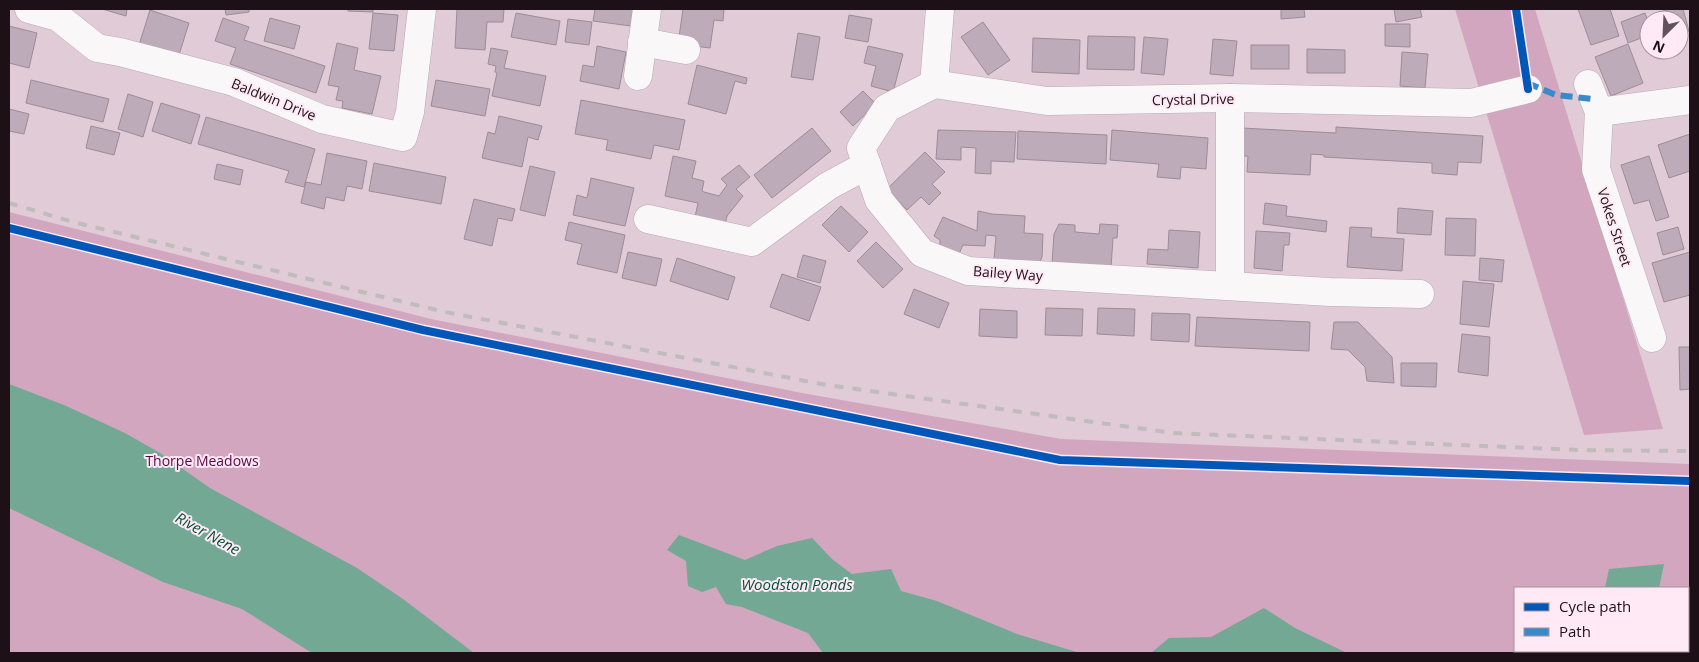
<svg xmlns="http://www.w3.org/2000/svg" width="1699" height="662" font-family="'Open Sans',sans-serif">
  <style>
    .green { fill: #d2a6be; fill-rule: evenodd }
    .water { fill: #72a894 }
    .building { fill: #beabba; stroke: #9b8c97 }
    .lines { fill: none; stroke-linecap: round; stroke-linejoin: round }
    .minor-casing { stroke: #b9aab2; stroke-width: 29 }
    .minor { stroke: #faf7f9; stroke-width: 28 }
    .rail { stroke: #c0bbbd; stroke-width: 4; stroke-dasharray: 9 9; stroke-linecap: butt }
    .quiet { stroke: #388ac9; stroke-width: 6; stroke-dasharray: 12 6; stroke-linecap: butt }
    .cycleway-casing { stroke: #fee9f4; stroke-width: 11 }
    .cycleway { stroke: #0057b8; stroke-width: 8 }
    .labels { text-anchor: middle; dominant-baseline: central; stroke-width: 4; stroke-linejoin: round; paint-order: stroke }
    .street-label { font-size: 14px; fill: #1d1017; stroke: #fee9f4 }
    .park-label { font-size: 14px; fill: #5b0641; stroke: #fee9f4 }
    .water-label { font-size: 15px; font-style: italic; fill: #054f38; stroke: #fee9f4 }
  </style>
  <rect width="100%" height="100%" fill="#e0cbd6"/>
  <g class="green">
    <path d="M1455,9H1535L1663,429L1584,435Z"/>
    <path d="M9,212L431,319L802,393L1061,439L1690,464V653H9ZM1515,588H1688V651H1515Z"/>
  </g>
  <g class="water">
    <path d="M9,384L64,405L125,433L160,453L210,488L357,568L403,599L474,653H312L242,609L163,582L9,508Z"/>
    <path d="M679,535L745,560L777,546L812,538L833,560L852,574L891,569L901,591L937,601L1017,634L1080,653H823L808,633L742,607L726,604L716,587L702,592L688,586L686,561L667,550Z"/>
    <path d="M1664,564L1659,588H1605L1609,569Z"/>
    <path d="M1264,608L1295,628L1347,653H1151L1169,638L1211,637Z"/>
  </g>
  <g class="building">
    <path d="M102,9H127L126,16Z"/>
    <path d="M225,9H249V12L226,15Z"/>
    <path d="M348,9H373V12L348,11Z"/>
    <path d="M457,9H504L503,22H487L485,50L455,48Z"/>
    <path d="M595,9H633L631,26L593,21Z"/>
    <path d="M683,9H724L723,21L714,20L710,48L678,44Z"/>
    <path d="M1281,9H1304L1305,17L1281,19Z"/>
    <path d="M1394,9H1420L1422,17L1396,22Z"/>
    <path d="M1578,9H1610L1619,36L1591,45Z"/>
    <path d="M1671,9H1683L1689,31L1679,34V20H1662L1660,12Z"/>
    <path d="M150,10L189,23L178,58L139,45Z"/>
    <path d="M373,13L398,15L394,51L369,49Z"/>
    <path d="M516,13L560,21L556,45L511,37Z"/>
    <path d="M1645,13L1649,24V35L1628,43L1621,22Z"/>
    <path d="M849,15L872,19L868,42L845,38Z"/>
    <path d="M223,18L249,27L244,40L325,66L316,93L230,64L236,48L215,41Z"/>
    <path d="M270,18L300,26L294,49L264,41Z"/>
    <path d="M568,19L592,22L589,45L565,42Z"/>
    <path d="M983,22L1010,60L988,75L961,37Z"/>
    <path d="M1385,24H1410V47L1385,46Z"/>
    <path d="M9,26L37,33L29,68L9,63Z"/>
    <path d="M798,33L820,37L813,80L791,77Z"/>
    <path d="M1088,36L1135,37L1134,70L1087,69Z"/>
    <path d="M1144,37L1168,39L1164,75L1141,73Z"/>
    <path d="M1033,38L1080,40L1079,74L1032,72Z"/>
    <path d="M1213,39L1237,41L1233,76L1210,74Z"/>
    <path d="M337,43L358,48L354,70L381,76L372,114L342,108L343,101L336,100L339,87L328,85Z"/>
    <path d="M1628,44L1643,83L1611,96L1595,57Z"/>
    <rect x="1251" y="45" width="38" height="24"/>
    <path d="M597,46L626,52L619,89L580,81L583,65L594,67Z"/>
    <path d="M868,46L903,54L893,92L871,86L876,66L864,63Z"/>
    <path d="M491,48L508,51L504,68L546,76L540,106L492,96L497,73L495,72L496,66L488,64Z"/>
    <path d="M1307,49L1345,50V73H1307Z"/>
    <path d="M1402,52L1428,54L1425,88L1400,86Z"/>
    <path d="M697,65L747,78L746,84L735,81L726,114L688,104Z"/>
    <path d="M31,80L109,99L103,122L26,103Z"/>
    <path d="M436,80L490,89L485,116L431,106Z"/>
    <path d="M863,91L876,104L853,126L840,112Z"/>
    <path d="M128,94L153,102L143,137L118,129Z"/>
    <path d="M581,100L685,120L679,150L654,145L651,159L606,150L608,140L575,134Z"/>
    <path d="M161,103L200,115L191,144L152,131Z"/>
    <path d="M9,109L29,114L24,134L9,131Z"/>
    <path d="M499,116L542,126L538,140L528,137L522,167L482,158L488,132L495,134Z"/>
    <path d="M206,117L315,149L304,187L285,182L289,171L198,144Z"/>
    <path d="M91,126L120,133L114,155L86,148Z"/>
    <path d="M1336,127L1483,136L1481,163L1458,162L1457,175L1432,173V163L1324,157V155L1311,154L1310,175L1247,172L1248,156H1241L1242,128L1336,133Z"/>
    <path d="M812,128L831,151L772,198L754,175Z"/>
    <path d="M938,130L1016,132L1014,162L991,161V174L975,173L976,148L961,147V160L936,159Z"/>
    <path d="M1112,130L1208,138L1206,169L1181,167L1180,179L1157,177L1159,164L1110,160Z"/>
    <path d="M1018,131L1107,135L1106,164L1017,159Z"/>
    <path d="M1690,134V171L1669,178L1658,145Z"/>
    <path d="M925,152L945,172L932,184L941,193L929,205L921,197L907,210L887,189Z"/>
    <path d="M327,153L367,161L362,189L347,186L344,201L326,197L324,209L301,203L306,182L321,185Z"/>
    <path d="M673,156L696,161L692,178L704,181L702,191L704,192L719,196L727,185L721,179L739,165L750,177L736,189L743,196L727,216L725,224L695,217L698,203L665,196Z"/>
    <path d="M1649,156L1669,217L1656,221L1649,200L1634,204L1621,165Z"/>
    <path d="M374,163L446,177L441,204L369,191Z"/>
    <path d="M217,164L243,170L240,185L214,179Z"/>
    <path d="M530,166L555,172L545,216L520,210Z"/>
    <path d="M591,178L634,188L625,226L573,215L577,195L587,198Z"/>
    <path d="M474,199L515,209L512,221L498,218L492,246L464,239Z"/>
    <path d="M1265,203L1287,206L1286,216L1327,221L1326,232L1263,224Z"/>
    <path d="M841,206L868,232L849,252L822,225Z"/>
    <path d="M1398,208L1433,211L1431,235L1397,233Z"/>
    <path d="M978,211L992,214L1025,216L1024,233L1043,234L1042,257L1039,264L994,259L996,236L986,235L985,246L963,245L957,258L940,250V240L934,236L943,217L977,231Z"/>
    <path d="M1446,218L1476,219L1475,256L1445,255Z"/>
    <path d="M569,222L625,235L617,273L577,264L582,244L565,240Z"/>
    <path d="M1059,224L1075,225V232L1099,234L1100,224L1118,225L1117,238H1113L1111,268L1052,264L1054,234Z"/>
    <path d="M1350,227L1372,228L1371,237L1404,239L1402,271L1347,267Z"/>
    <path d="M1678,227L1684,249L1663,255L1657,233Z"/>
    <path d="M1169,230L1200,232L1198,268L1147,264L1148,249L1168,250Z"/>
    <path d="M1256,231L1290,233L1289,245H1284L1282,271L1254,268Z"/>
    <path d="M876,242L903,269L883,288L857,261Z"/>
    <path d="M628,252L662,259L656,286L622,278Z"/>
    <path d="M1690,252V295L1664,302L1652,263Z"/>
    <path d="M803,255L826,261L820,283L797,277Z"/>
    <path d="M677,258L735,277L728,300L670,281Z"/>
    <path d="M1480,258L1504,260L1502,282L1479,280Z"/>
    <path d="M782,274L821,287L809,321L770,307Z"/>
    <path d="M1463,281L1494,284L1489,327L1460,324Z"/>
    <path d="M914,289L949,303L939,328L904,314Z"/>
    <path d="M1046,308L1083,309L1082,336L1045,335Z"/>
    <path d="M1098,308L1135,309L1134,336L1097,334Z"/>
    <path d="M980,309L1017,311V338L979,336Z"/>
    <path d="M1152,313L1190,314L1189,342L1151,340Z"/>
    <path d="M1197,317L1310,322L1309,351L1195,346Z"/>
    <path d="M1334,322H1358L1392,357L1394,383L1367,381L1365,367L1348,350L1331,349Z"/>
    <path d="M1462,334L1490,337L1488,376L1458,372Z"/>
    <path d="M1679,347H1690V389L1680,390Z"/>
    <path d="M1401,363H1437L1436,387L1401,386Z"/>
  </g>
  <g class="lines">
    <defs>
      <g id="minor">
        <path d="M29,9L58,17L97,48L120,52L234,82L322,119L403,137L410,112L422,9"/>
        <path d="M642,42L686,50"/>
        <path d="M638,76L647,9"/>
        <path d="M934,84L887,108L861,148L879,200L922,253L968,271L1330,292L1420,294"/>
        <path d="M934,84L1047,101L1230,98L1471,103L1528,89"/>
        <path d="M934,84L940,9"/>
        <path d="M1588,84L1599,112L1596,169L1652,338"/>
        <path d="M1599,112L1690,100"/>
        <path d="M648,219L752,242L828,186L867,165"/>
        <path d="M1230,286V98"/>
      </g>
    </defs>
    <use href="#minor" class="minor-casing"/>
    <use href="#minor" class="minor"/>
    <path class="rail" d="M9,203L73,222L445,312L827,385L1173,433L1580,450L1690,451"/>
    <path class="quiet" d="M1527,83L1556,95L1593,99"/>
    <defs>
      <g id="cycleway">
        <path d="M1516,9L1528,89"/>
        <path d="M9,228L423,330L1060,460L1690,481"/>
      </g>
    </defs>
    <use href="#cycleway" class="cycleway-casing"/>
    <use href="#cycleway" class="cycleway"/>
  </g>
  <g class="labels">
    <g class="street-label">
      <text transform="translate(274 99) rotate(22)">Baldwin Drive</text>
      <text transform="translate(1193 99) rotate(-1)">Crystal Drive</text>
      <text transform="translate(1615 227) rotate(72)">Vokes Street</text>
      <text transform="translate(1008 273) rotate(4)">Bailey Way</text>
    </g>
    <g class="park-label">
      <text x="202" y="460">Thorpe Meadows</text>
    </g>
    <g class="water-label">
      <text transform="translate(208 533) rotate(29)">River Nene</text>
      <text x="797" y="584">Woodston Ponds</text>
    </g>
  </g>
  <rect width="1699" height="662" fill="none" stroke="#1d1017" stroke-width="20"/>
  <rect x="1514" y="587" width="175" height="65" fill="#fee9f4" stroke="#a4929c"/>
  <rect x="1524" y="603" width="25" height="8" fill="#0057b8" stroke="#a4929c"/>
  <text x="1559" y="612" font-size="15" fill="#1d1017">Cycle path</text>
  <rect x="1524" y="628" width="25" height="8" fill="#388ac9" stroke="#a4929c"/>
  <text x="1559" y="637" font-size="15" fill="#1d1017">Path</text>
  <g transform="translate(1664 35) rotate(204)"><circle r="24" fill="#fee9f4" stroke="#a4929c"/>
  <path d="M0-4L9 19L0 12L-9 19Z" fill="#61515a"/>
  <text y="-8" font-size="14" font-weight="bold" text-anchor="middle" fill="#1d1017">N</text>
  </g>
</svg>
